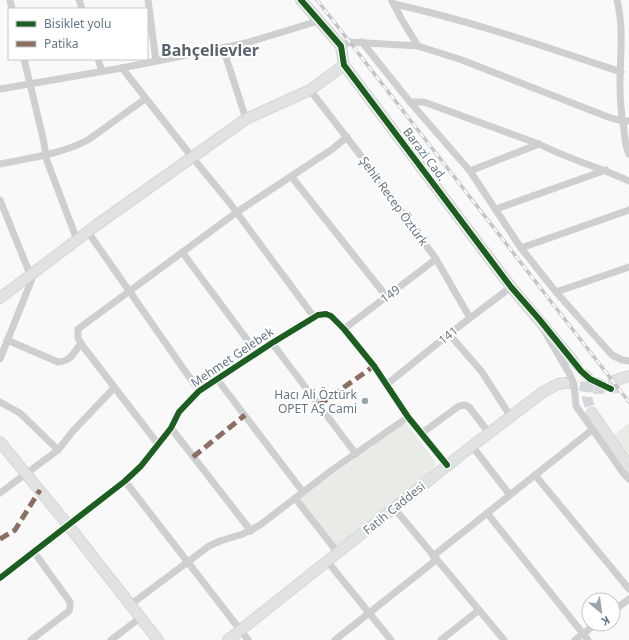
<svg xmlns="http://www.w3.org/2000/svg" width="629" height="640" font-family="'Noto Sans',sans-serif">
  <style>
    .green { fill: #e8ebe6 }
    .lines { fill: none; stroke-linecap: round; stroke-linejoin: round }
    .secondary-tunnel { stroke: #d4d8dc; stroke-width: 10; stroke-dasharray: 10 5; stroke-linecap: butt }
    .secondary-casing { stroke: #d5d6d7; stroke-width: 12 }
    .street { stroke: #cecfd0; stroke-width: 7 }
    .secondary { stroke: #e1e2e2; stroke-width: 10 }
    .rail-casing { stroke: #c3c5c6; stroke-width: 3.5 }
    .rail { stroke: #fff; stroke-width: 2; stroke-dasharray: 6; stroke-linecap: butt }
    .quiet { stroke: #8d6e63; stroke-width: 5; stroke-dasharray: 10 5; stroke-linecap: butt }
    .cycleway-casing { stroke: #fff; stroke-width: 8 }
    .cycleway { stroke: #1b5e20; stroke-width: 6 }
    .poi-dot { fill: #99a4ac; stroke: #fff; stroke-width: 1.5 }
    .labels { text-anchor: middle; dominant-baseline: central; stroke-width: 4; stroke-linejoin: round; paint-order: stroke }
    .street-label { font-size: 12px; fill: #657683; stroke: #fff }
    .poi-label { font-size: 12px; fill: #657683; stroke: #fff; text-anchor: end }
    .district-label { font-size: 16px; font-weight: bold; fill: #57646e; stroke: #fff }
  </style>
  <rect width="100%" height="100%" fill="#f9f9f9"/>
  <g class="green">
    <path d="M629,423V460L611,437Z"/>
    <path d="M403,424H407L435,461L436,465L431,472L336,547L300,501L302,497Z"/>
  </g>
  <g class="lines">
    <g class="secondary-tunnel">
      <path d="M573,361C585,376 591,380 609,388"/>
      <path d="M590,382L587,398L592,413"/>
      <path d="M565,383L595,389L619,388"/>
    </g>
    <defs>
      <g id="secondary">
        <path d="M301,0L341,46L344,65L511,287L573,361"/>
        <path d="M0,298L98,224L246,119L310,90L344,65"/>
        <path d="M614,381L629,376"/>
        <path d="M592,413L629,467"/>
        <path d="M0,442L68,525L158,640"/>
        <path d="M228,640L472,446L543,392L558,384L565,383"/>
      </g>
    </defs>
    <use href="#secondary" class="secondary-casing"/>
    <g class="street">
      <path d="M10,0L12,9"/>
      <path d="M79,0L82,9"/>
      <path d="M148,0L156,61"/>
      <path d="M617,0C624,28 620,55 620,83C620,98 621,114 624,130C625,138 625,146 629,154"/>
      <path d="M392,1L402,20L418,46"/>
      <path d="M394,4C472,21 546,47 621,72"/>
      <path d="M362,42L410,102L470,171L521,248L556,292L612,355L622,360L629,361"/>
      <path d="M341,46L350,42L418,46L462,60L608,117L622,121H629"/>
      <path d="M223,48L246,119"/>
      <path d="M24,59L43,138L47,161L77,240"/>
      <path d="M98,59L102,71"/>
      <path d="M122,68L246,43L318,21"/>
      <path d="M0,89L122,68L192,157L229,202L314,317"/>
      <path d="M310,90L361,156L436,259L470,318"/>
      <path d="M410,102H424L539,144C568,159 599,167 629,181"/>
      <path d="M0,164C30,158 61,154 88,140L145,99"/>
      <path d="M470,171L539,144"/>
      <path d="M291,176L386,296"/>
      <path d="M0,200L32,279L0,359"/>
      <path d="M496,209L606,170"/>
      <path d="M88,232L199,391"/>
      <path d="M521,248L629,210"/>
      <path d="M182,252L257,353"/>
      <path d="M556,292L629,267"/>
      <path d="M344,329L436,259"/>
      <path d="M545,332L569,373L574,384L576,406L624,474L629,479"/>
      <path d="M449,334L482,372L511,417"/>
      <path d="M7,340L58,362C71,361 73,354 81,343"/>
      <path d="M272,343L356,454"/>
      <path d="M217,379L303,492"/>
      <path d="M386,385L449,334L511,287"/>
      <path d="M0,402L20,413L58,450"/>
      <path d="M171,428L251,531"/>
      <path d="M422,433L459,406L465,405L469,407L489,433"/>
      <path d="M158,444L82,345L78,338V329L237,212L331,150L347,137"/>
      <path d="M472,446L510,495"/>
      <path d="M535,475L629,589"/>
      <path d="M125,481L248,640"/>
      <path d="M0,493L58,450L73,431L114,388"/>
      <path d="M295,498L338,553"/>
      <path d="M394,508L504,640"/>
      <path d="M487,513L588,640"/>
      <path d="M433,556L592,430"/>
      <path d="M327,561L391,640"/>
      <path d="M0,578L125,481L141,466L171,428L179,412L199,391L272,343L318,315L326,314L331,316L344,329L374,366L408,417L447,465"/>
      <path d="M130,605L209,546L220,541L243,534L260,525L332,470L408,417"/>
      <path d="M613,611L629,599"/>
      <path d="M31,640L69,611L70,607V602L34,552"/>
      <path d="M111,640L140,618"/>
      <path d="M335,640L436,560"/>
      <path d="M441,640L479,610"/>
      <path d="M575,640L596,624"/>
    </g>
    <use href="#secondary" class="secondary"/>
    <defs>
      <path id="rail" d="M317,0L629,402"/>
    </defs>
    <use href="#rail" class="rail-casing"/>
    <use href="#rail" class="rail"/>
    <g class="quiet">
      <path d="M319,405L374,366"/>
      <path d="M193,457L245,415"/>
      <path d="M0,539L15,530L40,490"/>
    </g>
    <defs>
      <g id="cycleway">
        <path d="M301,0L341,46L344,65L511,287L539,319L581,371L590,379L611,389"/>
        <path d="M0,578L125,481L141,466L171,428L179,412L199,391L272,343L318,315L326,314L331,316L344,329L374,366L408,417L447,465"/>
      </g>
    </defs>
    <use href="#cycleway" class="cycleway-casing"/>
    <use href="#cycleway" class="cycleway"/>
  </g>
  <circle class="poi-dot" cx="365" cy="401" r="4"/>
  <g class="labels">
    <g class="street-label">
      <text transform="translate(425 154) rotate(53)">Barazi Cad.</text>
      <text transform="translate(394 201) rotate(54)">Şehit Recep Öztürk</text>
      <text transform="translate(390 294) rotate(-37)">149</text>
      <text transform="translate(448 335) rotate(-38)">141</text>
      <text transform="translate(232 357) rotate(-34)">Mehmet Gelebek</text>
      <text transform="translate(394 508) rotate(-39)">Fatih Caddesi</text>
    </g>
    <g class="poi-label">
      <text x="357" y="394">Hacı Ali Öztürk<tspan x="357" dy="14">OPET AŞ Cami</tspan></text>
    </g>
    <g class="district-label">
      <text x="210" y="50">Bahçelievler</text>
    </g>
  </g>
  <rect x="8" y="8" width="140" height="52" fill="#ffffff" stroke="#c1c8cd"/>
  <rect x="16" y="21" width="20" height="6" fill="#1b5e20" stroke="#c1c8cd"/>
  <text x="44" y="28" font-size="12" fill="#657683">Bisiklet yolu</text>
  <rect x="16" y="41" width="20" height="6" fill="#8d6e63" stroke="#c1c8cd"/>
  <text x="44" y="48" font-size="12" fill="#657683">Patika</text>
  <g transform="translate(601 612) rotate(151)"><circle r="19" fill="#ffffff" stroke="#c1c8cd"/>
  <path d="M0-3L7 15L0 10L-7 15Z" fill="#99a4ac"/>
  <text y="-6" font-size="11" font-weight="bold" text-anchor="middle" fill="#657683">K</text>
  </g>
</svg>
